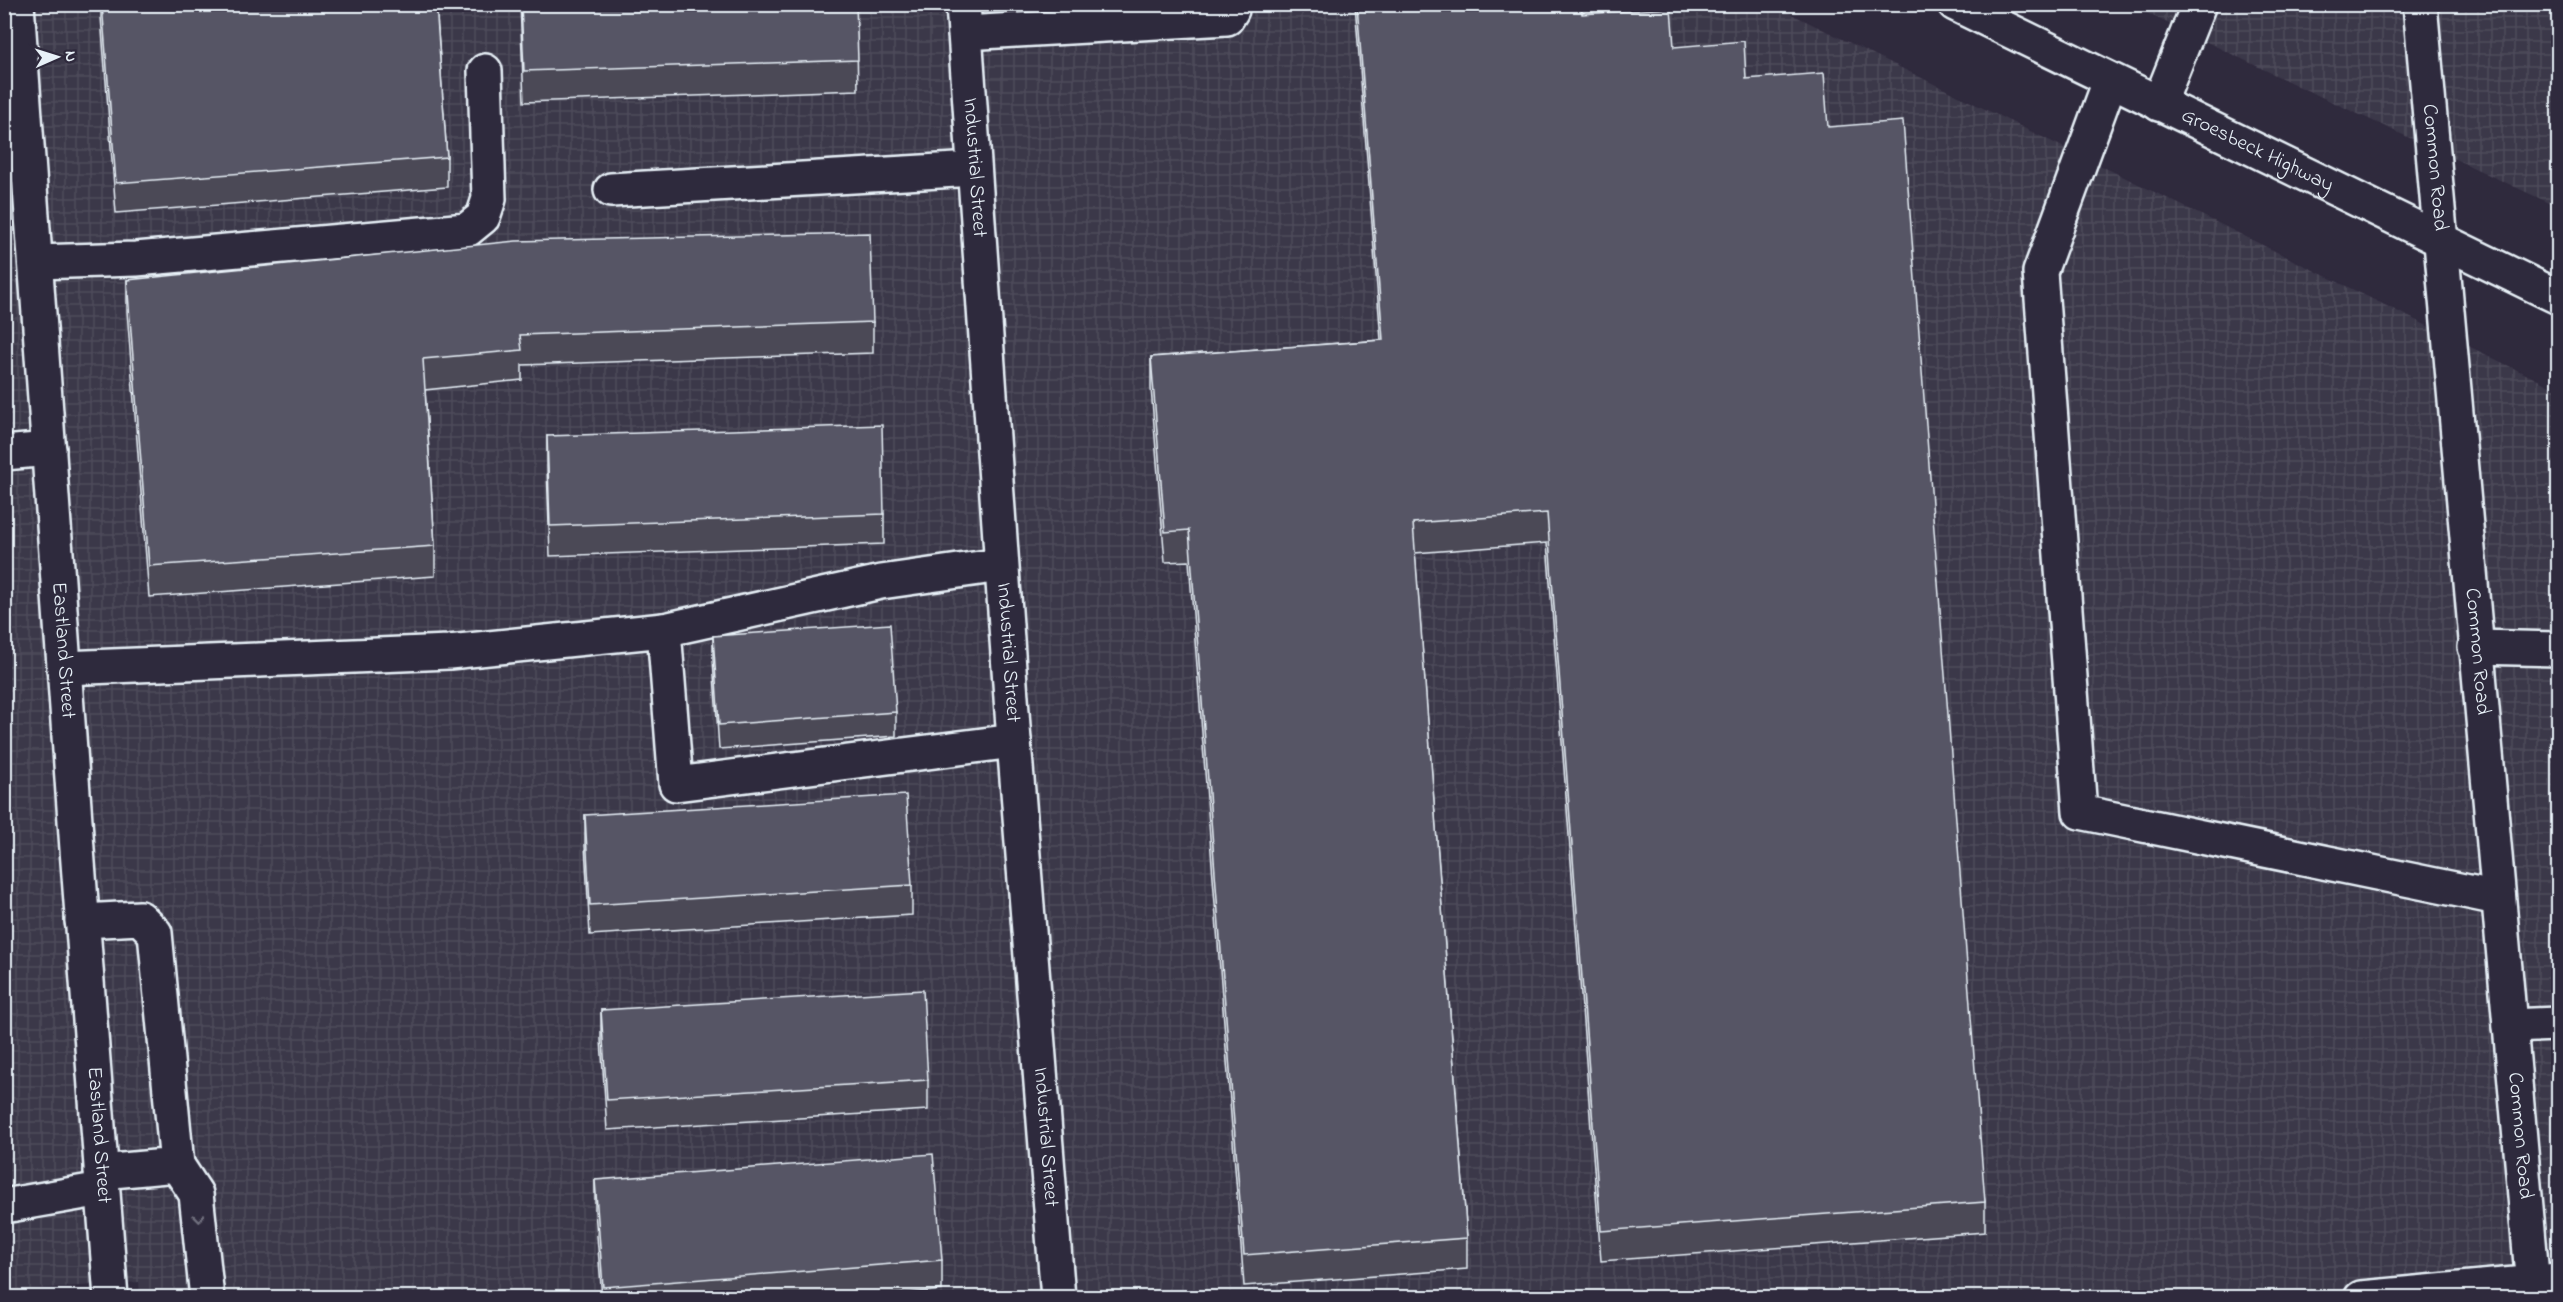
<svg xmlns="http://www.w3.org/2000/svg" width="2563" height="1302" font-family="'Indie Flower',sans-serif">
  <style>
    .industrial { fill: url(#industrial-grid) }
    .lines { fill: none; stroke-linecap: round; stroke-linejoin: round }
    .minor-casing { stroke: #e8f1f8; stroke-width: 38 }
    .major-casing { stroke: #e8f1f8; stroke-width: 38 }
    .minor { stroke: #2f2a3d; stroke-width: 33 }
    .major { stroke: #2f2a3d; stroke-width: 33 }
    .wall { fill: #4b4957; stroke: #e8f1f8; stroke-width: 1.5 }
    .building { fill: #575565; stroke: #e8f1f8; stroke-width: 1.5 }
    .oneway { stroke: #70707e }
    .labels { text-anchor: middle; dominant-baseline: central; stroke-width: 4.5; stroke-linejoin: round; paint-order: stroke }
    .street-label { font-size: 21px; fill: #e8f1f8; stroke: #2f2a3d }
  </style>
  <defs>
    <pattern id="industrial-grid" width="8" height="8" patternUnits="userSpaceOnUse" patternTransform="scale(1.5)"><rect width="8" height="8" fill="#3b3749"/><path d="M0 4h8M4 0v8" fill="none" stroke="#4e4b5b"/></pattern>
  </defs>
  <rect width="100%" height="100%" fill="#2f2a3d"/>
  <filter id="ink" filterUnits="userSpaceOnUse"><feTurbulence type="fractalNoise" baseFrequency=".0167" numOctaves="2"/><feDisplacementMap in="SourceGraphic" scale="12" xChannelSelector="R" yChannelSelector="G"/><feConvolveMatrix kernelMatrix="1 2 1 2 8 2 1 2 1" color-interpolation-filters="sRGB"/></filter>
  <g filter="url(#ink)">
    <g class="industrial">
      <path d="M5,5H1773L2558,390V1297L140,1298L139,1282L5,1291Z"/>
      <path d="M2130,5H2558V207L2300,87Z"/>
    </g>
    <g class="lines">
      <defs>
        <g id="minor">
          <path id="s1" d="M17,4L77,849L111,1298"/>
          <path id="s2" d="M963,4L1014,741L1058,1298"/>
          <path id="s3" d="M2420,4L2534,1298"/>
          <path d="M965,33L1227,18L1232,10V4"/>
          <path d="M2110,81L2040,272L2080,812L2498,898"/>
          <path d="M2159,104L2199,4"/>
          <path d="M611,190L974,169"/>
          <path d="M36,262L136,259L467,230L483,217L489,199L485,71"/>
          <path d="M4,453L49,449"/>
          <path d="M664,630L676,784L1014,741"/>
          <path d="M2475,647L2558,649"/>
          <path d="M64,668L449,652L664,630L881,582L1001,565"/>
          <path d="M82,921L140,918L155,933L177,1165L101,1172"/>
          <path d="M2510,1026L2558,1024"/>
          <path d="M177,1165L196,1194L207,1298"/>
          <path d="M4,1206L102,1189"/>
          <path d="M2361,1298L2558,1280"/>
        </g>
        <g id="major">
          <path id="s4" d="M1955,4L2558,297"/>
        </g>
      </defs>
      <use href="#minor" class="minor-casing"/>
      <use href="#major" class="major-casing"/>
      <use href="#minor" class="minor"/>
      <use href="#major" class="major"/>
    </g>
    <g class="wall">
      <path d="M101,4H436L447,157V187L116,213L101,17Z"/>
      <path d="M520,4H856L858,90L524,102Z"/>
      <path d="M1355,4H1581L1582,14L1674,47L1746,79L1828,127L1985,1202V1232L1601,1261L1547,543L1415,553L1467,1238V1269L1244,1286L1189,561L1165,562L1151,388V357L1381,340Z"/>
      <path d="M127,280L873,322V353L522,365V380L425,390L435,546V576L149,597L127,311Z"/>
      <path d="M547,436L884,514V544L550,556L547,467Z"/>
      <path d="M713,636L896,712V736L719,749L713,660Z"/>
      <path d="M585,815L912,885V915L590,935L585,846Z"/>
      <path d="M601,1010L928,1080V1110L607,1130L601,1040Z"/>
      <path d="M595,1180L942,1260V1290L852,1298H602L595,1211Z"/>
    </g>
    <g class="building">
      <path d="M102,4H436L447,157L116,183Z"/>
      <path d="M521,4H856L858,60L524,71Z"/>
      <path d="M1357,4H1581L1582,14L1671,8L1674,47L1744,41L1746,79L1824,73L1828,127L1903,121L1985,1202L1601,1231L1547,513L1413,523L1467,1238L1244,1255L1189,530L1165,532L1151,357L1383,340Z"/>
      <path d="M870,233L873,322L520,335L522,350L423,359L435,546L149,566L127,280L516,241Z"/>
      <path d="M882,425L884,514L550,526L547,436Z"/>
      <path d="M890,624L896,712L719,725L713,636Z"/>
      <path d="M906,795L912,885L590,905L585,815Z"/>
      <path d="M923,990L928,1080L607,1100L601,1010Z"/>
      <path d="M933,1154L942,1260L603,1287L595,1180Z"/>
    </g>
    <defs><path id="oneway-chevron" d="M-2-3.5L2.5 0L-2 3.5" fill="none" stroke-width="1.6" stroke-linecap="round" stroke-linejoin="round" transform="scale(1.5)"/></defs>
    <use class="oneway" href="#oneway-chevron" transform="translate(199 1218) rotate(84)"/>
  </g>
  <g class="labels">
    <g class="street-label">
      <text stroke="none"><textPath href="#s4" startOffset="336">Groesbeck Highway</textPath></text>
      <text stroke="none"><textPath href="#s2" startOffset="164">Industrial Street</textPath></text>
      <text stroke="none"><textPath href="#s3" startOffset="164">Common Road</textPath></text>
      <text stroke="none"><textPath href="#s1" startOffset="648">Eastland Street</textPath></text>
      <text stroke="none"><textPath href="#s2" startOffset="650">Industrial Street</textPath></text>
      <text stroke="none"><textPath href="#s3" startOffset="650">Common Road</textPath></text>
      <text stroke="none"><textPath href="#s3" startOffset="1136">Common Road</textPath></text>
      <text stroke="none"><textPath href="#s1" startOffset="1134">Eastland Street</textPath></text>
      <text stroke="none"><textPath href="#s2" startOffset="1136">Industrial Street</textPath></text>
    </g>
  </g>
  <rect width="2563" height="1302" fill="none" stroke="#2f2a3d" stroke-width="24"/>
  <rect x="12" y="12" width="2539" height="1278" fill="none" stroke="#e8f1f8" stroke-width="2" filter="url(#ink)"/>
  <g transform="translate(57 57) rotate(87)" stroke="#2f2a3d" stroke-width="4.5" paint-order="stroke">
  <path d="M0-4.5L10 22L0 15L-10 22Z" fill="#e8f1f8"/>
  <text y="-9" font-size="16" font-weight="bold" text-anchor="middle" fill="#e8f1f8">N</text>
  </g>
</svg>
